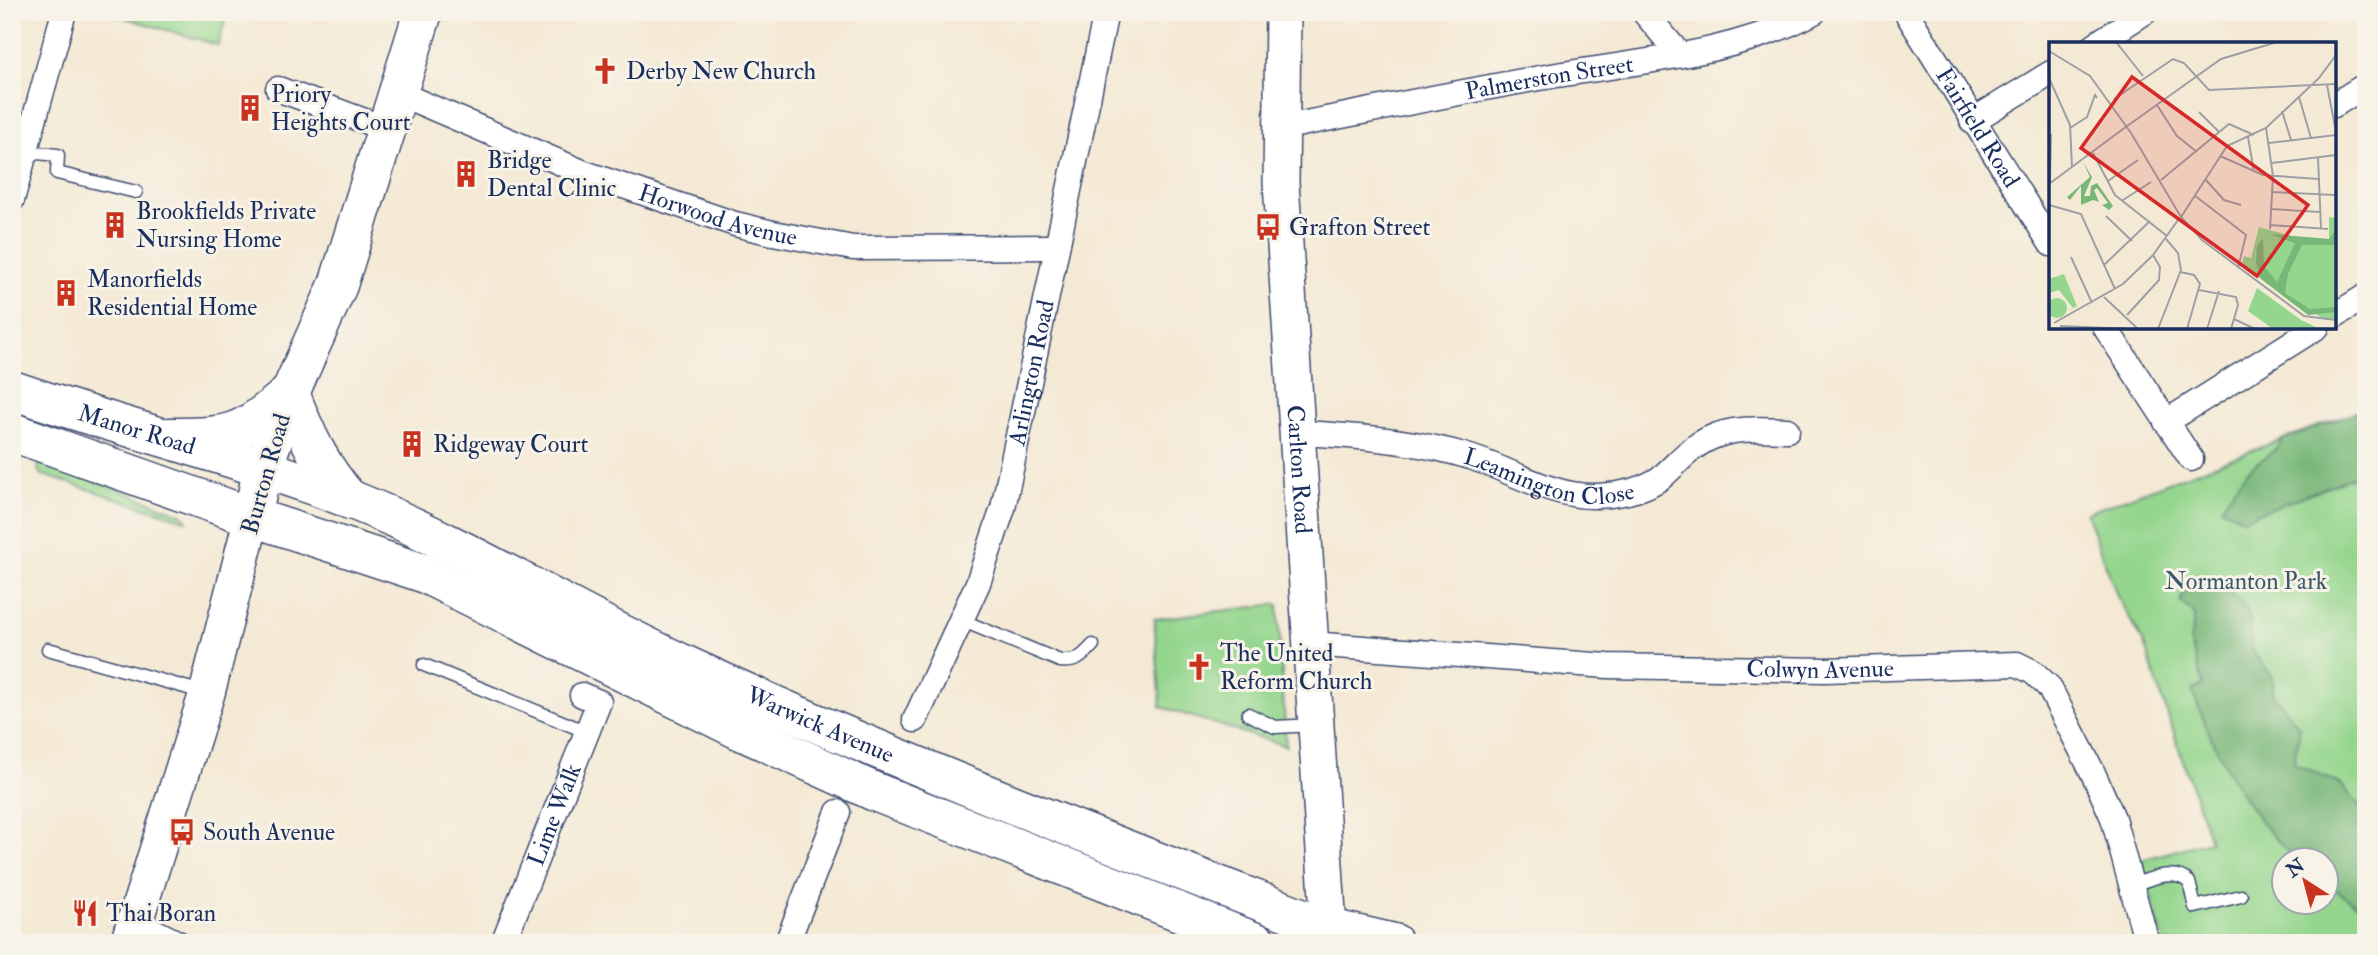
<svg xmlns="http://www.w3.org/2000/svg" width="2378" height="955" font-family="'IM FELL Double Pica',serif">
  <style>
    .green { fill: #94d68d; stroke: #588276; stroke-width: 2; fill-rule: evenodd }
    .forest { fill: #77b778; stroke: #49736b; stroke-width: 2 }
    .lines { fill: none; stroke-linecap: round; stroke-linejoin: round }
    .lane-casing { stroke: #3c4b70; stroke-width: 15 }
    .street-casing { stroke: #3c4b70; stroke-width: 27 }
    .secondary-casing { stroke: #3c4b70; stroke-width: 38 }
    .primary-casing { stroke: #3c4b70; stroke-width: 41 }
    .highway-casing { stroke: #3c4b70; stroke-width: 41 }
    .lane { stroke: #fff; stroke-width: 12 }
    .street { stroke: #fff; stroke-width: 24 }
    .secondary { stroke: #fff; stroke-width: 35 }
    .primary { stroke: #fff; stroke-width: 38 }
    .highway { stroke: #fff; stroke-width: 38 }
    .labels { text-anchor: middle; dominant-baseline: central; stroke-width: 6; stroke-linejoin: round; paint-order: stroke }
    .poi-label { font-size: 24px; fill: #1b2f5e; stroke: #f7f3e8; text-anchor: start }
    .street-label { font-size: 24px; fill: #1b2f5e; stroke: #f7f3e8 }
    .park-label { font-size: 24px; fill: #39596a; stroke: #f7f3e8 }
    .inset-road { fill: none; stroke: #9d9fa5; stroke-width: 2 }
    .view { fill: #d62828; fill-opacity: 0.15; stroke: #d62828; stroke-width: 3.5 }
    .inset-edge { fill: none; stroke: #1b2f5e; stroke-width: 3.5 }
  </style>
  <rect width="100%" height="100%" fill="#f7f3e8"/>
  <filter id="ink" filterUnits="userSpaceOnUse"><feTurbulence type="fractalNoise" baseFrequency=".0143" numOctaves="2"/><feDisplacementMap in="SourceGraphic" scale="14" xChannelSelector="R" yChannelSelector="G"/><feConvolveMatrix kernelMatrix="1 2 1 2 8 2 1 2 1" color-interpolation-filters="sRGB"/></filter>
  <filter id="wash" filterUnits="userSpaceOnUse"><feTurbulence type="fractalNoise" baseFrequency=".00686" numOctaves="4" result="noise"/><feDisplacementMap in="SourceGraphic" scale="28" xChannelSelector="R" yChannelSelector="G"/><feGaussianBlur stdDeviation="1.57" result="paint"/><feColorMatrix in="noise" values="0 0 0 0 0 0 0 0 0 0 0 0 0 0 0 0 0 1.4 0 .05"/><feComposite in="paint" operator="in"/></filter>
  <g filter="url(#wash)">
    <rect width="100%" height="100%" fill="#f4e9d4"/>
    <g class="green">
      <path d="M105,12H228L218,45Z"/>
      <path d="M2366,408V943H2164L2141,860L2210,841L2143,641L2118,598L2086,513ZM2284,860H2326V902H2284Z"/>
      <path d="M41,460L182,514L187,521L40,474L38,469Z"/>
      <path d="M1278,604L1286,746L1161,707L1154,619Z"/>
    </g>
    <g class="forest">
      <path d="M2366,408V472L2243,519L2221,507L2249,469L2276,449L2282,440Z"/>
      <path d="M2189,579C2234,594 2254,595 2251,649L2273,677V694L2300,728L2294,763L2341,784L2366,814V911L2326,883V860H2297C2247,816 2215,754 2192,691L2203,684L2190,641L2195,615L2180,601Z"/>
    </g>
  </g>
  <g filter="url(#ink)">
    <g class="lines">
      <defs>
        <g id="lane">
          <path d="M26,152L58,155L57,173L136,192"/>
          <path d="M961,620L1060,661C1076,663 1082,657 1093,645"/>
          <path d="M48,649L206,693"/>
          <path d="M424,665L587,732"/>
          <path d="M1248,714L1275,727L1315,725"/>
          <path d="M2133,885C2150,879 2173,868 2189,882L2195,907L2241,896"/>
        </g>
        <g id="street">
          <path d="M1644,12L1679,54"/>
          <path id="s1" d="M1906,12L2051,244"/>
          <path d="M2096,44L2145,12"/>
          <path d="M278,89L389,130"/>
          <path id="s2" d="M398,93L582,172L735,224L773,233L853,248L1057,247"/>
          <path d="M2334,105L2366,85"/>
          <path d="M1972,121L2051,73"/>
          <path id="s3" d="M1281,128C1373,110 1464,91 1557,75C1641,61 1737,54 1814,12"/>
          <path d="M12,200L64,12"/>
          <path d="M2334,316L2366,296"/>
          <path d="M2105,327L2191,459"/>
          <path d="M2166,422L2317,327"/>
          <path id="s4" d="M1296,433C1348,435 1420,441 1470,457C1511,470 1554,498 1597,496C1619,495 1645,490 1663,476C1678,463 1689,448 1708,439C1733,427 1760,429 1787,430"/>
          <path id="s5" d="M1310,644L1608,666L1825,670L2017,664L2033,672L2049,687L2093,773L2113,818L2147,943"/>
          <path id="s6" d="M915,720L978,583L1003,508L1106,12"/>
          <path d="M136,922L178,943"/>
          <path id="s7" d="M503,943L599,702L582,695"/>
          <path d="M787,943L838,812"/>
        </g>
        <g id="secondary">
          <path id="s8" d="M1283,12L1281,182L1329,928"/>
          <path d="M128,943L207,693L252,517"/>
        </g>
        <g id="primary">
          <path d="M290,393C305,433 321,468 350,500"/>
          <path d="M169,437C235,437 240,434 290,393"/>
          <path d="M252,517L263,468L290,393L338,285L423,12"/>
        </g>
        <g id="highway">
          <path id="s9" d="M12,390C125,429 241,457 352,500C470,547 577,616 692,668C901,764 1115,845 1329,928L1394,943"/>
          <path d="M12,432L252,517L423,573L737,729L875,792L1258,943"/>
        </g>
      </defs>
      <use href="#lane" class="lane-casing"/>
      <use href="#street" class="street-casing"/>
      <use href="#secondary" class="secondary-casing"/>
      <use href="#primary" class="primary-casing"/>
      <use href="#highway" class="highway-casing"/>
      <use href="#lane" class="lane"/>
      <use href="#street" class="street"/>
      <use href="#secondary" class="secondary"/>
      <use href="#primary" class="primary"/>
      <use href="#highway" class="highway"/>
    </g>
  </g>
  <defs>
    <symbol id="church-bare" viewBox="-9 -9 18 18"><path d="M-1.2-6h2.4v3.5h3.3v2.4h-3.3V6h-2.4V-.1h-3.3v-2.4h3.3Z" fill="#c8321e" stroke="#f7f3e8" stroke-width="2.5" paint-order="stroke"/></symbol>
    <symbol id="building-bare" viewBox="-9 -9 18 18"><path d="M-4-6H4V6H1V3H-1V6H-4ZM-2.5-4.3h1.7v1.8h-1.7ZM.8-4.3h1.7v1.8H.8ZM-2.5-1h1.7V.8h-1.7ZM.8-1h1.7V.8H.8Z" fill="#c8321e" stroke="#f7f3e8" stroke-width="2.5" paint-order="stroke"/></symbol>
    <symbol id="bus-bare" viewBox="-9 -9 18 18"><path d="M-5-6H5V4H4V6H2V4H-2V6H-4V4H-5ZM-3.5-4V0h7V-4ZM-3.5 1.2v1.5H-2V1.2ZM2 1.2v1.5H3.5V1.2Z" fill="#c8321e" stroke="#f7f3e8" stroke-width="2.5" paint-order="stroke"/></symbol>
    <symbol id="restaurant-bare" viewBox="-9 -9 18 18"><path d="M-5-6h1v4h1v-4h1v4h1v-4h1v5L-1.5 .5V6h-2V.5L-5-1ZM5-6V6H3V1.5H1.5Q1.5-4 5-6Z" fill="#c8321e" stroke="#f7f3e8" stroke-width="2.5" paint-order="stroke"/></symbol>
  </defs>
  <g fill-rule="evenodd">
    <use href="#church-bare" x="586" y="52" width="38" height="38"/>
    <use href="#building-bare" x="231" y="89" width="38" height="38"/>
    <use href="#building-bare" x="447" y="155" width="38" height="38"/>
    <use href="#building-bare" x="96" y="206" width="38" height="38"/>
    <use href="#bus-bare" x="1249" y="208" width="38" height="38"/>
    <use href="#building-bare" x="47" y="274" width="38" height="38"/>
    <use href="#building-bare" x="393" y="425" width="38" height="38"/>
    <use href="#church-bare" x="1180" y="648" width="38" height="38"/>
    <use href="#bus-bare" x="163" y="813" width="38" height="38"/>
    <use href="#restaurant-bare" x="66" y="894" width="38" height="38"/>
  </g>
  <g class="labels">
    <g class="poi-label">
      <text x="626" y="71">Derby New Church</text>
      <text x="271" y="94">Priory<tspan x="271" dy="28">Heights Court</tspan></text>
      <text x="487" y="160">Bridge<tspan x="487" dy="28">Dental Clinic</tspan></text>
      <text x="136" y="211">Brookfields Private<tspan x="136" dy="28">Nursing Home</tspan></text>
      <text x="1289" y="227">Grafton Street</text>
      <text x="87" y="279">Manorfields<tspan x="87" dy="28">Residential Home</tspan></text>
      <text x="433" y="444">Ridgeway Court</text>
      <text x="1220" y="653">The United<tspan x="1220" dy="28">Reform Church</tspan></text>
      <text x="203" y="832">South Avenue</text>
      <text x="106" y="913">Thai Boran</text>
    </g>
    <g class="street-label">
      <text stroke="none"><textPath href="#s3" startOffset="273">Palmerston Street</textPath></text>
      <text stroke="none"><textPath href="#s1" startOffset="136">Fairfield Road</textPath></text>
      <text stroke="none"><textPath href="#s2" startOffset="343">Horwood Avenue</textPath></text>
      <text stroke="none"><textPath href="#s6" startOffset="368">Arlington Road</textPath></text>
      <text stroke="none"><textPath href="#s9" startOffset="131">Manor Road</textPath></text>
      <text stroke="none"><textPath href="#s8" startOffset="458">Carlton Road</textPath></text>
      <text stroke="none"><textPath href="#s4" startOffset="259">Leamington Close</textPath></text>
      <text transform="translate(266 474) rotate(-74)">Burton Road</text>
      <text stroke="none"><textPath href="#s5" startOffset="511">Colwyn Avenue</textPath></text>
      <text stroke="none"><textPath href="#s9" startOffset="877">Warwick Avenue</textPath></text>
      <text stroke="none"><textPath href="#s7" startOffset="138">Lime Walk</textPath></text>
    </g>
    <g class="park-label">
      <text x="2246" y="581">Normanton Park</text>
    </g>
  </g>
  <g transform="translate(2049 42)">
    <rect width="287" height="287" fill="#f4e9d4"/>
    <path d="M280,175L287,176V277L276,278L192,224L195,214L202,216L210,185L243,194L280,197ZM15,232L28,264L24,266L10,248L0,251V237ZM208,246L252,278L271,287H224L199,269ZM-2 266a10 10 0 1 1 20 0a10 10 0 1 1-20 0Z" fill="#94d68d"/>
    <path d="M34,120L43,135L35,154H41L42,144L48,141L64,164L60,168L53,163L59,161L48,146L45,148L50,160L44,158L32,163V144L21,158L18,155L41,135ZM287,188V203H253L239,232L236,251L261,267L287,265V270L259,273L212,237L207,221L208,204L214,196L215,224L228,240L246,201L220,192L280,197Z" fill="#77b778"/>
    <path class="inset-road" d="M67,0L94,34M0,9L41,34L82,91L132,175L153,198L255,274L287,278M0,36L21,83L23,125M278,43L287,90M250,55L262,96M65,57L124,17L135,21L160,48L287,42M108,63L128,94L148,110M233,69L242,98M150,70L170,90M21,86L38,75L46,53L48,56M217,86L224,134L221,187M74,87L172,17L228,0M199,95L205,130M220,101L287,93M44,111L66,153L118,194M171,114L214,133L270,137M269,115L272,186M223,121L287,113M156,137L175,158L192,163M112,138L180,82L205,93M59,139L89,118M1,141L2,92M0,142L74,87M223,150L287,153M145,153L197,193L189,226M74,158L102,140M0,163L32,172L66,247M222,167L271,170M57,174L83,199M132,175L178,104L217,86L270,36L287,13M221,183L279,187M22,215L43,261M55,223L101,179M131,230L145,233L151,242L138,287M150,248L187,255L189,263L182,287M55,255L89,287M78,273L110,238L111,225L104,213M185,277L206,287M5,281L74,242L104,213L129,178M11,284L84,287M109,287L132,228L129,211L117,197M158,287L170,249"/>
    <path class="view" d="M83,35L259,163L208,234L32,106Z"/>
    <rect width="287" height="287" class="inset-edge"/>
  </g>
  <rect width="2378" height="955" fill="none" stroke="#f7f3e8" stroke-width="42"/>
  <g transform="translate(2305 881) rotate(324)"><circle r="33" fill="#f7f3e8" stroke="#9fa5b1" stroke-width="2"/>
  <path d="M0-5L12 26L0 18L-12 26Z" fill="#c8321e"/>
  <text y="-10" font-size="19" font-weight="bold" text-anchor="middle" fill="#1b2f5e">N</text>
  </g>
</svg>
